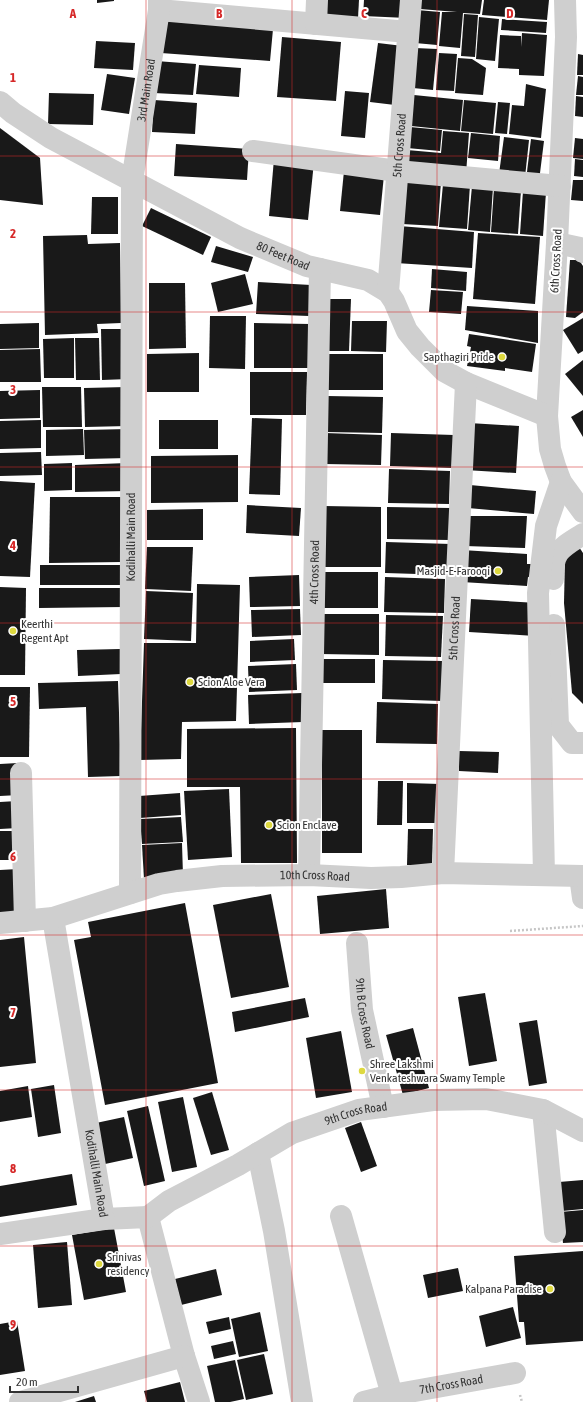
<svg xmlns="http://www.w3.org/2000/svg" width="583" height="1402" font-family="'Asap Condensed',sans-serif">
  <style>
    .building { fill: #191919 }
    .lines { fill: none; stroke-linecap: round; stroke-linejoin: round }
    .path { stroke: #c6c6c6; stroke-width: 2.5; stroke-dasharray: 2 2; stroke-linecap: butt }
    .minor { stroke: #cfcfcf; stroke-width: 22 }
    .grid { fill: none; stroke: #d62828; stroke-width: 1; stroke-opacity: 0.55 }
    .poi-dot { fill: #ded93f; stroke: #fff; stroke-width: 1.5 }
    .labels { text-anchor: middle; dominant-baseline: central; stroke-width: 4; stroke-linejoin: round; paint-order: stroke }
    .street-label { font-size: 12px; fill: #323232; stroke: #fff }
    .poi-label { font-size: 12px; fill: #323232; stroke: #fff; text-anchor: start }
    .grid-label { font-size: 13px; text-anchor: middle; font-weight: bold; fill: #d62828; stroke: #fff; stroke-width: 4; stroke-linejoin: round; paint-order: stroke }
  </style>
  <rect width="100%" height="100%" fill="#fff"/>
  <g class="building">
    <path d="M97,0H114V1L97,3Z"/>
    <path d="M323,0H359L358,18L322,16Z"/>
    <path d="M364,0H408L407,18L363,16Z"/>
    <path d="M421,0H482L480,14L463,13L460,48L439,46L442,12H457L420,9Z"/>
    <path d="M484,0H549L547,20L482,15Z"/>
    <path d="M417,10L440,12L437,45L415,43Z"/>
    <path d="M464,14L478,15L475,57L461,56Z"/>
    <path d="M479,17L499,19L495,61L476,59Z"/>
    <path d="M502,19L547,22L546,33L501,30Z"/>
    <path d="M164,21L273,29L270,61L161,53Z"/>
    <path d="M522,33L547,35L544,76L519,75V69L498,68L500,35L521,36V47Z"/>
    <path d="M282,37L341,42L336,101L277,97Z"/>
    <path d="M96,41L135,43L133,70L94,68Z"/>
    <path d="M378,43L403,46L395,105L370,102Z"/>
    <path d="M415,48L437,49L433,90L413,88Z"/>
    <path d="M439,53L457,54L454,91L436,90Z"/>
    <path d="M578,54L583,55V75H577Z"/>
    <path d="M458,58L472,59L486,68L483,95L455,93Z"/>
    <path d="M156,61L196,64L193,95L154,93Z"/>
    <path d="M199,65L241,68L239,97L196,94Z"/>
    <path d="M107,74L135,78L129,114L101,110Z"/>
    <path d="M578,76L583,77V95H576Z"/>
    <path d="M526,84L546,89L541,138L509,134L512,105L524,106Z"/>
    <path d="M345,91L369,93L365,138L341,136Z"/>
    <path d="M49,93L94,94L93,125L48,124Z"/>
    <path d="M414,95L463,100L460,131L411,126Z"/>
    <path d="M576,96L583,97V117L575,116Z"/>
    <path d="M154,100L197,103L195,134L152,132Z"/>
    <path d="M464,100L496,103L493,134L461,131Z"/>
    <path d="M498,102L510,103L507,134L495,133Z"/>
    <path d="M410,127L442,130L440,151L407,148Z"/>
    <path d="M0,128L40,158L43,205L0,200Z"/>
    <path d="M443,131L469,133L466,174L405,166L407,150L441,153Z"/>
    <path d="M471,133L500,136L498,161L468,158Z"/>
    <path d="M504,137L529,140L525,177L499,174Z"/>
    <path d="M575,138L583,139V159L573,158Z"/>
    <path d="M531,139L544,141L539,181L526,180Z"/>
    <path d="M176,144L249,149L247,180L174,176Z"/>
    <path d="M274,159L314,162L308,220L269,216Z"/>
    <path d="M575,159L583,160V177L574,176Z"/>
    <path d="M344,171L384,175L380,215L340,211Z"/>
    <path d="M406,178L441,181L438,226L402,224Z"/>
    <path d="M573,180H583V201L571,200Z"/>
    <path d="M443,184L470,185L467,229L439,227Z"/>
    <path d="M472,186L493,187L490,232L468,230Z"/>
    <path d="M494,188L521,190L518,234L491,232Z"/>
    <path d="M523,191L546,192L543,236L520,234Z"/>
    <path d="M92,197H118V234H91Z"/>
    <path d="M151,208L211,237L203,255L142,226Z"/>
    <path d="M399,226L474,232L472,268L396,263Z"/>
    <path d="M478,233L540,237L535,304L473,299Z"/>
    <path d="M87,235L88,244L120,243L121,323L97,324L98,333L45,335L43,236Z"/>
    <path d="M216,246L253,257L248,272L211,262Z"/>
    <path d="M570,260H579L583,266V312L575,318L566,317Z"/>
    <path d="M432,269L467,272L466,291L431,288Z"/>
    <path d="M245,274L253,304L218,312L211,283Z"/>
    <path d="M258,282L311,285L309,316L256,314Z"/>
    <path d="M149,283H185L186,348L149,349Z"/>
    <path d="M431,290L463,292L461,314L429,312Z"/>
    <path d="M324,299H351L349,351H323Z"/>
    <path d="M467,306L538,311V343L465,330Z"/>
    <path d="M210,316H246L245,369L209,368Z"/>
    <path d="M583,318V351L578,354L563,330Z"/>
    <path d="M352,321H387L386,352L351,351Z"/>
    <path d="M39,323V348L0,349V324Z"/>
    <path d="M254,323L310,324V368H254Z"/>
    <path d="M101,329H129V379L102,380Z"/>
    <path d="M469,334L536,344L532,372L505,368V371L467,366L471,347L467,346Z"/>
    <path d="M74,338V378H44L43,339Z"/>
    <path d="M75,338H99L100,380H76Z"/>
    <path d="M40,349L41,382H0V350Z"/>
    <path d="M199,353V392H147V354Z"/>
    <path d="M326,354H383V390H325Z"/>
    <path d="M583,360V396L565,374Z"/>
    <path d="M250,372H307L306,415H250Z"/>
    <path d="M42,387H81L82,427H43Z"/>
    <path d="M127,387L128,426L85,427L84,388Z"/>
    <path d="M40,390V418L0,419V391Z"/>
    <path d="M327,396L383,397L382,433L326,432Z"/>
    <path d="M583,410V437L571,417Z"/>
    <path d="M252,418L282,419L280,495L249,494Z"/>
    <path d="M41,420V448L0,449V421Z"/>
    <rect x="159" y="420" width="59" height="29"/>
    <path d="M469,423L519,426L516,473L465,470Z"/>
    <path d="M83,429L84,455L46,456V430Z"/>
    <path d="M128,429V458L85,459L84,430Z"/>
    <path d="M325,433L382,435L381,465L325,464Z"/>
    <path d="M391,433L454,435L453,468L390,466Z"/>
    <path d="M41,452L42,475L0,476V453Z"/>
    <path d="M238,455V502L151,503V456Z"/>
    <path d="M72,463V490L44,491V464Z"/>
    <path d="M127,463L128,491L75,492V465Z"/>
    <path d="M389,469L450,471L449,504L388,503Z"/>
    <path d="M0,481L35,483L30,577L0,576Z"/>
    <path d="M470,485L536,491L534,514L468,508Z"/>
    <path d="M50,497H121L122,562L49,563Z"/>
    <path d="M247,505L301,508L299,536L246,533Z"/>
    <path d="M324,506L381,507V567H324Z"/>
    <path d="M387,507L450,508L449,540L387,539Z"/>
    <path d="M203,509V540H147V510Z"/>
    <path d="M465,516H527L525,548L465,546Z"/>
    <path d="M386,542L451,544L450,575L385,573Z"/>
    <path d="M577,544L583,553V704L572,693L564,603L565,557Z"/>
    <path d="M147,547H193L191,591L145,589Z"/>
    <path d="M462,550L527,554V564H535L534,578L528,577L527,586L462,582Z"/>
    <rect x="40" y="565" width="83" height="20"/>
    <path d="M323,572H378V608H322Z"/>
    <path d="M299,575L300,606L250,607L249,577Z"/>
    <path d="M385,577L445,579L444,613L384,612Z"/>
    <path d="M197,584L240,585L236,721L182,722L181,759L140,760L144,643H196Z"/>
    <path d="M0,587L26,588L25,675H0Z"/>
    <path d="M39,588H124V607L39,608Z"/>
    <path d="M146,591L193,593L191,641L144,639Z"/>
    <path d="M471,599L537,603L535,636L469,632Z"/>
    <path d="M300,609L301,635L252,637L251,610Z"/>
    <path d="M321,614H379V655L320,654Z"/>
    <path d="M386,615L443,616L441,657L385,656Z"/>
    <path d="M294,639L295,660L250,662V641Z"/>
    <path d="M120,649L121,674L78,676L77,650Z"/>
    <rect x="320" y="659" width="55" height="24"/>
    <path d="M383,660L443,661L442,701L382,699Z"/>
    <path d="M296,664L297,690L249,692L248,666Z"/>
    <path d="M118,681L121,776L88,777L86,707L39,709L38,683Z"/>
    <path d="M0,687H30L29,757H0Z"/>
    <path d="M302,693L303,722L249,724L248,695Z"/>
    <path d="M377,702L438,704L437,744L376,743Z"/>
    <path d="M296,728L297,863H241L240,787H187V729Z"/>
    <rect x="322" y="730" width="40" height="123"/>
    <path d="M459,751L499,752L498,773L459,771Z"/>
    <path d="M18,763L19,795L0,796V764Z"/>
    <path d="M378,781H403L402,825H377Z"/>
    <path d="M407,783L440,784L439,823H407Z"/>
    <path d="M229,789L232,857L188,860L184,791Z"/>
    <path d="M180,793L181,815L140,818L139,796Z"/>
    <path d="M17,801L18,828L0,829V802Z"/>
    <path d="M181,817L183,842L142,844L140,819Z"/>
    <path d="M408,829H433L432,865H407Z"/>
    <path d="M0,831H15L17,860H0Z"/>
    <path d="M182,843L183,876L144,879L142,845Z"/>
    <path d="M18,869L20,913L0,914V870Z"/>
    <path d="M386,889L389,928L320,934L317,896Z"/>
    <path d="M271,894L289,987L231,998L213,905Z"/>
    <path d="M185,903L218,1083L105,1105L74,940L91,937L88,922Z"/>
    <path d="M24,937L36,1063L0,1067V940Z"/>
    <path d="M485,993L497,1061L469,1066L458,997Z"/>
    <path d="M305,998L309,1017L235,1032L232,1012Z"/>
    <path d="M537,1020L547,1083L529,1086L519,1023Z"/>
    <path d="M413,1028L429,1088L403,1095L386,1035Z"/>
    <path d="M341,1031L352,1092L316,1098L306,1038Z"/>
    <path d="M54,1085L61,1133L38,1137L31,1089Z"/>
    <path d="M28,1086L32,1117L0,1122V1091Z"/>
    <path d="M212,1092L229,1150L211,1155L193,1098Z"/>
    <path d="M183,1097L197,1167L172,1172L158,1102Z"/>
    <path d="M148,1106L165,1181L144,1186L127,1111Z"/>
    <path d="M124,1117L133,1158L105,1164L96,1123Z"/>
    <path d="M361,1122L377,1166L361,1172L345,1128Z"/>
    <path d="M72,1174L77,1205L0,1217V1186Z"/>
    <path d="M583,1180V1209L562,1211L559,1182Z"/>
    <path d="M583,1210V1242L563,1243L560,1212Z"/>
    <path d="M114,1228L126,1292L84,1300L72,1235Z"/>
    <path d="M67,1242L72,1305L38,1308L33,1245Z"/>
    <path d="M583,1251V1341L526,1345L524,1322H519L514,1256Z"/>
    <path d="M458,1268L463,1291L428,1298L423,1275Z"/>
    <path d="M216,1269L222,1295L181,1305L175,1279Z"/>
    <path d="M513,1307L521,1338L486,1347L479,1316Z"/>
    <path d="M260,1312L268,1351L239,1357L231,1319Z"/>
    <path d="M229,1317L231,1329L209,1334L206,1322Z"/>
    <path d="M17,1321L25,1371L0,1375V1324Z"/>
    <path d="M233,1341L236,1354L214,1359L211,1346Z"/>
    <path d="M264,1354L273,1394L246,1400L237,1360Z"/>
    <path d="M235,1360L244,1399L230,1402H215L207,1366Z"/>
    <path d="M180,1382L185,1402H147L144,1391Z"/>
    <path d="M94,1396L96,1402H75Z"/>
  </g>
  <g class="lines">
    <g class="path">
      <path d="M510,931L583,926"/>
      <path d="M520,1395L522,1402"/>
    </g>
    <g class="minor">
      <path d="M565,0L566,37L557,243L547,416L550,449L555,466L561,482L583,512"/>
      <path d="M159,10L408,32"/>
      <path d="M316,24L317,0"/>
      <path id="s1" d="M0,102L13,113L51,138L240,238L307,266L368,280L388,292L394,301L407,331L420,347L444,371L466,383L547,416"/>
      <path d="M253,151L397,171L560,186"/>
      <path d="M557,243L580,248L583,252"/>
      <path id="s2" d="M388,292L411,0"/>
      <path d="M553,579C552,551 561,548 583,534"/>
      <path d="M554,625L558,725L572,743H583"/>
      <path d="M21,773L25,921"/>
      <path id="s3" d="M443,873L466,383"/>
      <path id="s4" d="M309,875L320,269"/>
      <path d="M544,875L538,593L546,526L561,482"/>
      <path d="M580,876L583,898"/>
      <path id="s5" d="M130,893L132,181L159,10V0"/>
      <path id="s6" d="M53,918L104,1219L148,1217L184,1356L199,1402"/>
      <path id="s7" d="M0,923L53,918L159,884L177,881L222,876L309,875L371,878L401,877L443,873L583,876"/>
      <path id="s8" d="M357,943L362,1010L383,1107"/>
      <path d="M543,1110L555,1232"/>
      <path d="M258,1153L274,1231L302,1402"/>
      <path d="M341,1216L394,1402"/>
      <path id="s9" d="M148,1217L169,1201L238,1165L292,1133L359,1110L433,1100L486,1099L543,1110L583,1131"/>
      <path d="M0,1234L104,1219"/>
      <path d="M20,1402L184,1356"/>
      <path id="s10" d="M364,1402L392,1395L515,1373"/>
    </g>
  </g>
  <path class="grid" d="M146,0V1402M292,0V1402M437,0V1402M0,156H583M0,312H583M0,467H583M0,623H583M0,779H583M0,935H583M0,1090H583M0,1246H583"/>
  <g class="poi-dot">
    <circle cx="502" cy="357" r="4"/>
    <circle cx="498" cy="571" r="4"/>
    <circle cx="13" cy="631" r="4"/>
    <circle cx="190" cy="682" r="4"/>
    <circle cx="269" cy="825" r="4"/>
    <circle cx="362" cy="1071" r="4"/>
    <circle cx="99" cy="1264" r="4"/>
    <circle cx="550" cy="1289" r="4"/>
  </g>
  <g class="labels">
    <g class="street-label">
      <text stroke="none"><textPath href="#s5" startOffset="804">3rd Main Road</textPath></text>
      <text stroke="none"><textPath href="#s2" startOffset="147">5th Cross Road</textPath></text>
      <text stroke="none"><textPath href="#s1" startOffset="323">80 Feet Road</textPath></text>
      <text transform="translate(556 261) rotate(-87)">6th Cross Road</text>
      <text stroke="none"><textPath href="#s5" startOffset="356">Kodihalli Main Road</textPath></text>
      <text stroke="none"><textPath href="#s4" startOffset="303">4th Cross Road</textPath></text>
      <text stroke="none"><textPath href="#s3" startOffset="245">5th Cross Road</textPath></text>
      <text stroke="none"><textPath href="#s7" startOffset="321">10th Cross Road</textPath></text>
      <text stroke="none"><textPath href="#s8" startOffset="71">9th B Cross Road</textPath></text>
      <text stroke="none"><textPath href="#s9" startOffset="234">9th Cross Road</textPath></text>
      <text stroke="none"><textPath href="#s6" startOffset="259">Kodihalli Main Road</textPath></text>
      <text stroke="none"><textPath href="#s10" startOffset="89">7th Cross Road</textPath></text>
    </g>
    <g class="poi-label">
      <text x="494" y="357" text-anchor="end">Sapthagiri Pride</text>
      <text x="490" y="571" text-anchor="end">Masjid-E-Farooqi</text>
      <text x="21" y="624">Keerthi<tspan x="21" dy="14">Regent Apt</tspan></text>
      <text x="198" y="682">Scion Aloe Vera</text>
      <text x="277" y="825">Scion Enclave</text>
      <text x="370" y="1064">Shree Lakshmi<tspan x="370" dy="14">Venkateshwara Swamy Temple</tspan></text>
      <text x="107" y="1257">Srinivas<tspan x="107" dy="14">residency</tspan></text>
      <text x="542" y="1289" text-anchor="end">Kalpana Paradise</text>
    </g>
  </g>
  <g class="grid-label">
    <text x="73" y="18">A</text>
    <text x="219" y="18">B</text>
    <text x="364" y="18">C</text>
    <text x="510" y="18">D</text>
    <text x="13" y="82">1</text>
    <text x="13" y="238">2</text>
    <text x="13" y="394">3</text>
    <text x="13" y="550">4</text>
    <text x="13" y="706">5</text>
    <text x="13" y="861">6</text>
    <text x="13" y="1017">7</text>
    <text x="13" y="1173">8</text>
    <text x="13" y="1329">9</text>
  </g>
  <path d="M10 1386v6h68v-6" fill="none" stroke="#323232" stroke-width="2"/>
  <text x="16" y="1386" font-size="12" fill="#323232" stroke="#ffffff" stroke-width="3" paint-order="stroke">20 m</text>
</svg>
